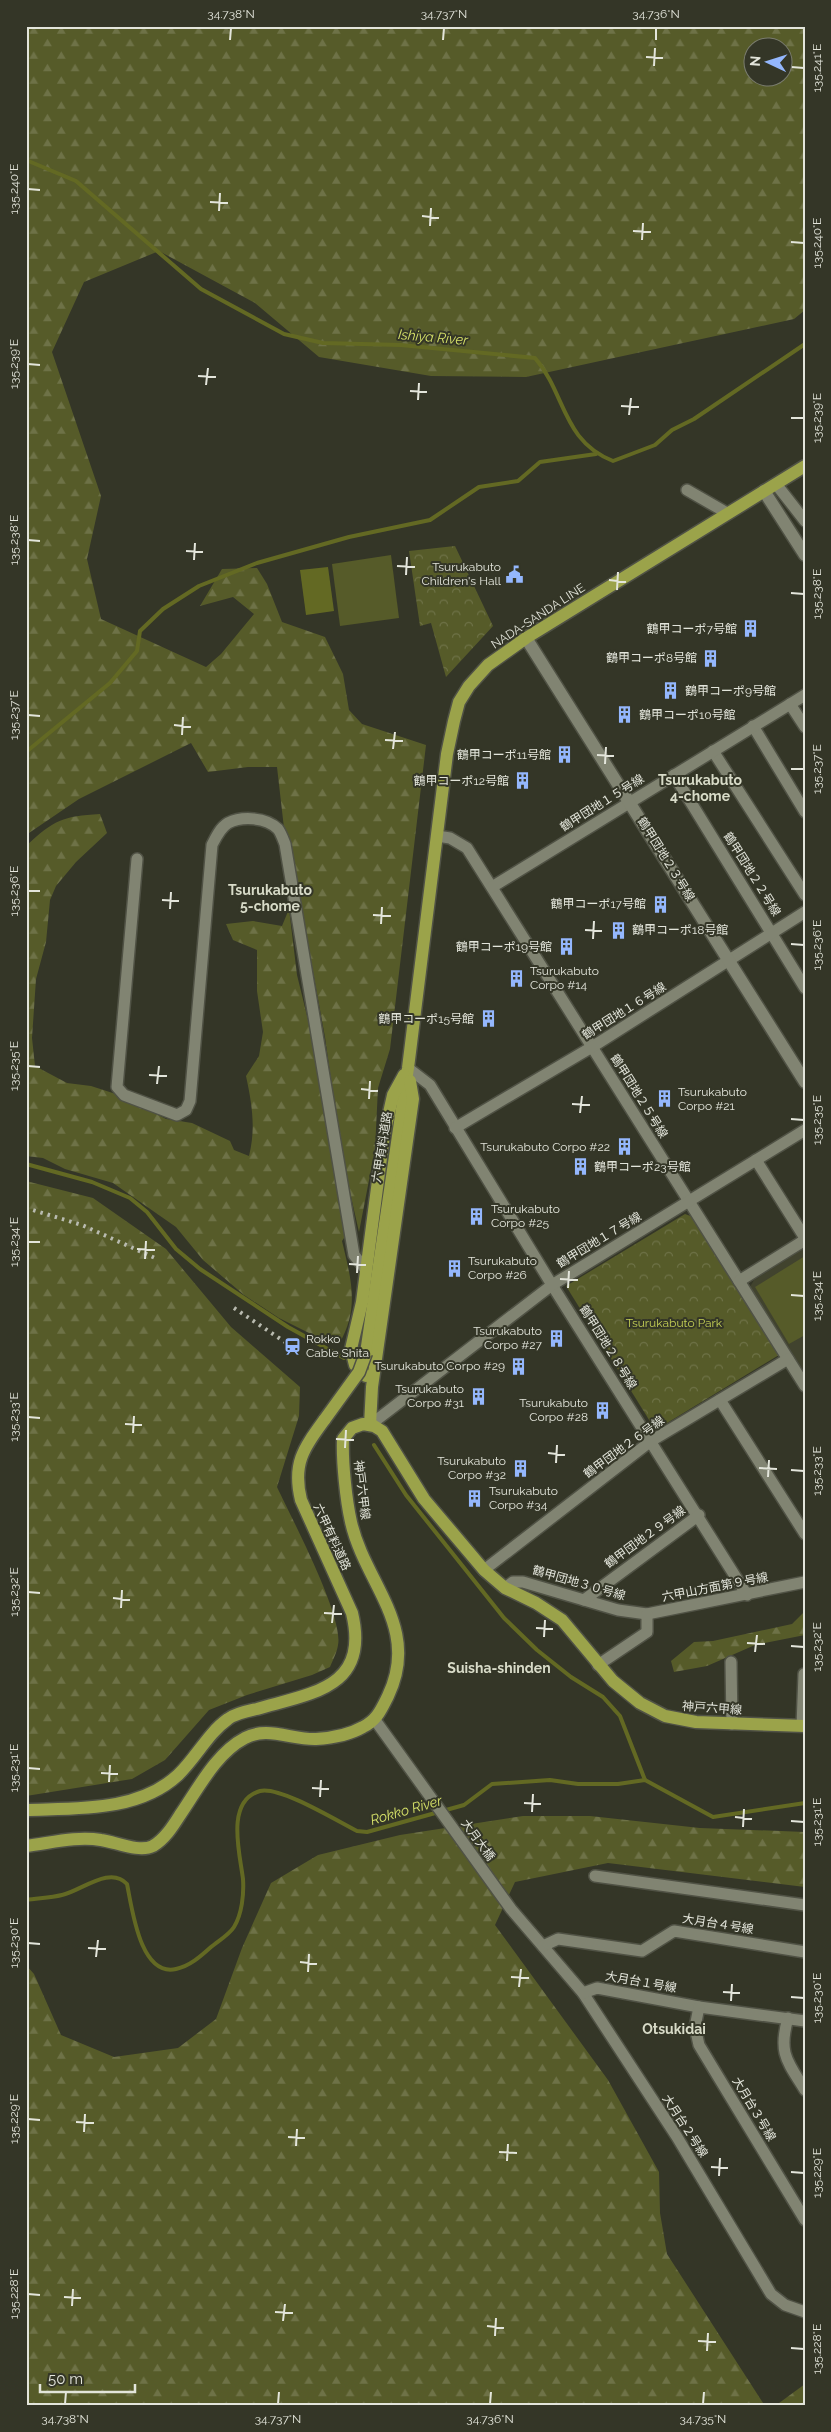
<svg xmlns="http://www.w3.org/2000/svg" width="831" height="2432" font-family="Raleway,'Noto Sans JP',sans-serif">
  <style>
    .built { fill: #41432e }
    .forest { fill: url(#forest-firs); fill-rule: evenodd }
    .park { fill: url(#park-crowns) }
    .pitch { fill: #565b29 }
    .water { fill: #636923 }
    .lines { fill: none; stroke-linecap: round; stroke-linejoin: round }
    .stream { stroke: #636923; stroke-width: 4 }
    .minor-casing { stroke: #505245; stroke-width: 14 }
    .tertiary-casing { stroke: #505245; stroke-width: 15 }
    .primary-casing { stroke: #505245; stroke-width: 15 }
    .minor { stroke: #818472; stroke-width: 11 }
    .tertiary { stroke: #818472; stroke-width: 12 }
    .primary { stroke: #9ba34a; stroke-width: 12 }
    .rail { stroke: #b9bbb0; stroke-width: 4; stroke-dasharray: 2.5 5; stroke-linecap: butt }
    .primary-bridge-casing { stroke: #505245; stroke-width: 15; stroke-linecap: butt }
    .primary-bridge { stroke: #9ba34a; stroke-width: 12 }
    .ticks { fill: none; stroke: #e3e5db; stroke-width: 2 }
    .labels { text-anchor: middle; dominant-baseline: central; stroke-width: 4; stroke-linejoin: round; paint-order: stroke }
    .poi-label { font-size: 12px; fill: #e3e5db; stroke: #343627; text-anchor: end }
    .street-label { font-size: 12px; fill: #e3e5db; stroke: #343627 }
    .park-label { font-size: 12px; fill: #c5d055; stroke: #343627 }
    .water-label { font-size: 14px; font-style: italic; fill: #d7e269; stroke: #343627 }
    .neighbourhood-label { font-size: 14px; font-weight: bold; fill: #d8dbc8; stroke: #343627 }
    .neatline { fill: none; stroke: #e3e5db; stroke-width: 2 }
    .ticks-label { font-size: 12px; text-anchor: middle; fill: #e3e5db }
  </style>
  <defs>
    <pattern id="forest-firs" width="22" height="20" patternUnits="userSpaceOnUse" patternTransform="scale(1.25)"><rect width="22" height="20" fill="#565b29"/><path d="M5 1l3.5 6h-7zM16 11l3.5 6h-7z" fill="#6e7247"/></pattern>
    <pattern id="park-crowns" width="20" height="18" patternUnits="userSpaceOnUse" patternTransform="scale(1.25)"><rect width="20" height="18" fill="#565b29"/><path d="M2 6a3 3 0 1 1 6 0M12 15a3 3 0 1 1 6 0" fill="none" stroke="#6e7247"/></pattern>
  </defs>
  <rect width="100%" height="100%" fill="#343627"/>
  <path class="built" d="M805,1248V1373L750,1287L754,1280Z"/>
  <g class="forest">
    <path d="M26,26H805V310L794,319L526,377L431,376L319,357L255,303L159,251L84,282L52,352L101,496L87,559L101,619L206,667L221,654L254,614L233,597L200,606L222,569L257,568L267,584L282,622L325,637L343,674L349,710L362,724L426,745L390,1049L378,1088L375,1149L359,1232L342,1157L325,1037L296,879L284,828L277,767H248L208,772L191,743L79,799L26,835ZM754,48H784V78H754Z"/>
    <path d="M100,814L107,833L76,862L56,886L50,900L46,942L36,979L32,1038L35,1066L67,1083L91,1086L122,1096L166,1119L192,1123L230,1141L234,1150L249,1156C256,1128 252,1104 246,1076L259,1056L263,1032L257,991V950L233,940L226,924L253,921L282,926L289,909L297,975L320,1069L350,1229L342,1241C351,1279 360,1308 339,1344L321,1339L279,1318L244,1295L203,1260L176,1227L113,1183L65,1169L43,1158L26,1156V846C54,820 63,816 100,814Z"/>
    <path d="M26,1181L93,1198L166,1249L231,1327L300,1387L299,1416L277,1487C291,1517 344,1617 338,1645C337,1652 333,1660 330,1667L312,1675L247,1695L209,1710L165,1760L132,1779L26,1796Z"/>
    <path d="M805,1611V1635L755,1645L707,1666L674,1672L671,1661L694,1642L713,1641L792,1624Z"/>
    <path d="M523,1816H590L700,1828L805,1832V1887L608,1863L515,1882L495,1925L608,2080L659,2172L660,2213L667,2254L765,2406H26V1965L34,1974L61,2035L114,2057L178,2048L216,2019L242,1948L271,1883L318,1855L400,1835Z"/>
    <path d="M805,2384V2406H775Z"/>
  </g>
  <g class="park">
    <path d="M455,546L493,626L446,677L431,623L420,626L409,551Z"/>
    <path d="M685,1214L693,1217L779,1355L662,1426L651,1423L566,1286Z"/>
  </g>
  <g class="pitch">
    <path d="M391,555L399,618L340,626L332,564Z"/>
    <path d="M805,1256V1335L789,1344L755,1287Z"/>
  </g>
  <path class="water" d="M328,567L334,611L306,615L300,570Z"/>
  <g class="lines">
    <g class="stream">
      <path d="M26,160L76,181L201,289L284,334L323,343L401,345L535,358C566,394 562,441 613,461L655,445L672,430L694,419L805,344"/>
      <path d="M26,752L110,683L137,651L140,631L163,609L199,586L257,563L349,537L430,520L479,487L518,481L540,462L596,454"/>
      <path d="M26,1164L92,1182L130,1198L147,1212L176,1249L200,1269L288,1327L344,1358"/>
      <path d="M374,1445L406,1495L504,1618L537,1650L571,1677L603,1697L620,1716L645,1780"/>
      <path d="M26,1900C38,1898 50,1898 62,1895C81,1891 110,1865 127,1884C132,1908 140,1977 176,1969C190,1966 201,1956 211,1947C218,1941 229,1935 234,1927C242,1914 244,1894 243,1879C240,1854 225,1801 260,1791C280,1786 337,1821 357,1831L367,1832L464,1805L492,1784L550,1780L578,1784H618L645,1780L713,1817L805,1803"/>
    </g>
    <defs>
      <g id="minor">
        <path d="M776,484L805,521"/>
        <path d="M687,490L727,513"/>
        <path d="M790,704L805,727"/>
        <path d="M753,726L805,812"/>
        <path d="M713,751L805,895"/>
        <path d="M674,775L805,988"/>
        <path d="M437,836L450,838L467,848L805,1386"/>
        <path d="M137,859L117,1087L124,1095L177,1115L186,1110L190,1101L212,845C216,837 220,828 228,823C242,816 266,817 278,829C281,833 283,839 285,844L354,1255L366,1270"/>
        <path d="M492,887L805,695"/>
        <path d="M408,1068L430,1085L552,1285L747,1595"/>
        <path d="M455,1128L592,1047L805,912"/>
        <path d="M756,1160L805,1238"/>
        <path d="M739,1281L805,1240"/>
        <path d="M720,1400L805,1534"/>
        <path d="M370,1425L552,1285L805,1130"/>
        <path d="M484,1570L651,1441L788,1359"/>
        <path d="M505,1588L513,1582H523L618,1610L647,1614L805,1582"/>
        <path d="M584,1600L699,1515"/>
        <path d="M731,1662L732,1724"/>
        <path d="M598,1665L647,1632V1614"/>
        <path d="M375,1720L511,1909L583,1993L677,2137L771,2294L785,2305L805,2312"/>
        <path d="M802,1726L804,1674"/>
        <path d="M595,1876L805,1905"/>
        <path d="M543,1946L558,1939L642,1951L674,1931L805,1952"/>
        <path d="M583,1993L597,1988L699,2007L805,2021"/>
        <path d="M699,2007L695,2027L699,2045L805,2220"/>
        <path d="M788,2018C778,2053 787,2061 805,2090"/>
      </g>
      <g id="tertiary">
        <path d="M764,491L805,555"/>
        <path d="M526,638L805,1082"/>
      </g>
      <g id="primary">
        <path d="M366,1353L408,1068L447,754L454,721L459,702L469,686L488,665L526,638L805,466"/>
        <path d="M366,1376L355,1365L351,1349L362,1302L384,1135L393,1095L404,1075"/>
        <path d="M370,1425L372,1387L413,1099L410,1081"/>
        <path d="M26,1810C77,1808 138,1812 178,1775C196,1758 208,1733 228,1719C236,1713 248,1711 257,1709C312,1693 370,1688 352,1613L301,1500C292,1463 304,1448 325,1419"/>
        <path d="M26,1846C51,1843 76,1836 101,1840C116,1842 139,1853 153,1846C165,1839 173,1826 180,1815C198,1789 216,1753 245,1738C266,1726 293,1740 316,1739C332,1738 349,1735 363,1727C377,1720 381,1710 388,1696C421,1627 365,1584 351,1522C346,1500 342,1461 343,1439L352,1428L363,1424L374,1426L382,1431L424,1499L484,1570L505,1588L536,1603L562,1620L613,1681L640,1703L665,1716L696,1722L805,1726"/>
      </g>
    </defs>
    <use href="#minor" class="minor-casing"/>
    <use href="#tertiary" class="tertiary-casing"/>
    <use href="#primary" class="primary-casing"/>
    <use href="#minor" class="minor"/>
    <use href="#tertiary" class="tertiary"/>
    <use href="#primary" class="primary"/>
    <g class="rail">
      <path d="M26,1208L82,1225L155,1258"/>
      <path d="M234,1308L288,1344"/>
    </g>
    <defs>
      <path id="primary-bridge" d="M325,1419L359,1372L366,1353"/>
    </defs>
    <use href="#primary-bridge" class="primary-bridge-casing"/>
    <use href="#primary-bridge" class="primary-bridge"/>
  </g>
  <path class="ticks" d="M230,40L231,28M443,40L444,28M656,40V28M646,57L663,58M654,66L655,48M791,67L804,68M28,189L40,190M210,202L228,203M219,211L220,193M422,216L439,218M430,226L431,208M633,231L651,232M642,240L643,223M791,242L804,243M28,364L40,365M198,376L216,377M206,385L208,368M410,391L427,392M418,400L419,383M621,406L639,407M629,415L631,398M791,418H804M28,540L40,541M186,551L203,552M194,560L195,543M397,566L415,567M406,575L407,557M609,580L626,582M617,590L618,572M791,593L804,594M28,715L40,716M174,725L191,727M182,735L183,717M385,740L403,741M393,749L395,732M597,755L614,756M605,764L606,747M791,769H804M28,891H40M162,900L179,901M170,909L171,892M373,915L391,916M381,924L382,907M585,930L602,931M593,939L594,921M791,944L804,945M28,1066L40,1067M149,1075L167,1076M157,1084L159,1066M361,1089L378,1091M369,1099L370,1081M572,1104L590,1105M580,1113L582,1096M791,1119L804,1120M28,1242H40M137,1249L155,1250M145,1259L146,1241M349,1264L366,1265M357,1273L358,1256M560,1279L578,1280M568,1288L569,1271M791,1295L804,1296M28,1417L40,1418M125,1424L142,1425M133,1433L134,1416M336,1439L354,1440M345,1448L346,1430M548,1453L565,1455M556,1463L557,1445M759,1468L777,1469M791,1470L804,1471M768,1477L769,1460M28,1592L40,1593M113,1598L130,1600M121,1608L122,1590M324,1613L342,1614M332,1623L334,1605M536,1628L553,1629M544,1637L545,1620M747,1643L765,1644M791,1646L804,1647M755,1652L757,1635M28,1768L40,1769M101,1773L118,1774M109,1782L110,1765M312,1788L329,1789M320,1797L321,1780M524,1803L541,1804M532,1812L533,1794M735,1817L752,1819M791,1821L804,1822M743,1827L744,1809M28,1943L40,1944M88,1948L106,1949M96,1957L98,1940M300,1962L317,1964M308,1972L309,1954M511,1977L529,1978M519,1987L521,1969M723,1992L740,1993M791,1997L804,1998M731,2001L732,1984M28,2119L40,2120M76,2122L94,2123M84,2132L85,2114M288,2137L305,2138M296,2146L297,2129M499,2152L517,2153M507,2161L508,2144M711,2167L728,2168M791,2172L804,2173M719,2176L720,2158M28,2294L40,2295M64,2297L81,2298M72,2306L73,2289M275,2312L293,2313M283,2321L285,2304M487,2326L504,2328M495,2336L496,2318M698,2341L716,2342M791,2348L804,2349M707,2351L708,2333M65,2404L66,2392M278,2404L279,2392M490,2404L491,2392M703,2404L704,2392"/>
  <defs>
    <symbol id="civic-bare" viewBox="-9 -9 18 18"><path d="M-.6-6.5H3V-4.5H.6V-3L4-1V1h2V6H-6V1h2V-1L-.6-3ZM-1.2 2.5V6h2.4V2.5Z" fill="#94b7fd" stroke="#343627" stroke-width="2.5" paint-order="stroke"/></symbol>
    <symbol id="building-bare" viewBox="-9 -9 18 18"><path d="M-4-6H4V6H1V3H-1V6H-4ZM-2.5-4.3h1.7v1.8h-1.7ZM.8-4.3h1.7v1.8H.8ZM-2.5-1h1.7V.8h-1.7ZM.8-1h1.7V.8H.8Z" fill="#94b7fd" stroke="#343627" stroke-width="2.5" paint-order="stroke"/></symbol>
    <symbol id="station-bare" viewBox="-9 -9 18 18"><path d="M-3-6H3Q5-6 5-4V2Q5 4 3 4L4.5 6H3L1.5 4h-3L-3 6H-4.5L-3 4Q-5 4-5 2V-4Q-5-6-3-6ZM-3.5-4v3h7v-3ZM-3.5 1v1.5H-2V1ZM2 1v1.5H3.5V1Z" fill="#94b7fd" stroke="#343627" stroke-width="2.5" paint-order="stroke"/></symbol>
  </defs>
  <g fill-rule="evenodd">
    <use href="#civic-bare" x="502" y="562" width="25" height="25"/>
    <use href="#building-bare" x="738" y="616" width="25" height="25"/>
    <use href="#building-bare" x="698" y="646" width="25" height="25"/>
    <use href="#building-bare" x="658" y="678" width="25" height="25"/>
    <use href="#building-bare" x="612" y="702" width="25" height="25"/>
    <use href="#building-bare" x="552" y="742" width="25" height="25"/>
    <use href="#building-bare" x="510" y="768" width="25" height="25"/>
    <use href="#building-bare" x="648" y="892" width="25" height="25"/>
    <use href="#building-bare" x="606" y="918" width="25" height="25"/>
    <use href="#building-bare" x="554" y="934" width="25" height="25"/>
    <use href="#building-bare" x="504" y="966" width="25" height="25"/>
    <use href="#building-bare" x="476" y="1006" width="25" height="25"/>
    <use href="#building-bare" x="652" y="1086" width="25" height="25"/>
    <use href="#building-bare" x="612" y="1134" width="25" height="25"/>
    <use href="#building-bare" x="568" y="1154" width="25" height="25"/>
    <use href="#building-bare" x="464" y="1204" width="25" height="25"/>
    <use href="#building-bare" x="442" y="1256" width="25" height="25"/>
    <use href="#building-bare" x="544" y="1326" width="25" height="25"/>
    <use href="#station-bare" x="280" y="1334" width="25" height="25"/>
    <use href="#building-bare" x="506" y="1354" width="25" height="25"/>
    <use href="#building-bare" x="466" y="1384" width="25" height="25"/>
    <use href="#building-bare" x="590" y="1398" width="25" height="25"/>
    <use href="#building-bare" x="508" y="1456" width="25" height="25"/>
    <use href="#building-bare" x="462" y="1486" width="25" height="25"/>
  </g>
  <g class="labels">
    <g class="poi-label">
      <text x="501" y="567">Tsurukabuto<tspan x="501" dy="14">Children's Hall</tspan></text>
      <text x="737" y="629">鶴甲コーポ7号館</text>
      <text x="697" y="658">鶴甲コーポ8号館</text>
      <text x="685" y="691" text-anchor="start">鶴甲コーポ9号館</text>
      <text x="639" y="715" text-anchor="start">鶴甲コーポ10号館</text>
      <text x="551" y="755">鶴甲コーポ11号館</text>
      <text x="509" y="781">鶴甲コーポ12号館</text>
      <text x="646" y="904">鶴甲コーポ17号館</text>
      <text x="632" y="930" text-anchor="start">鶴甲コーポ18号館</text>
      <text x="552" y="947">鶴甲コーポ19号館</text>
      <text x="530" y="971" text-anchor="start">Tsurukabuto<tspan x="530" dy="14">Corpo #14</tspan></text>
      <text x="474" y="1019">鶴甲コーポ15号館</text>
      <text x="678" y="1092" text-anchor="start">Tsurukabuto<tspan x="678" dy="14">Corpo #21</tspan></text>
      <text x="610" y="1147">Tsurukabuto Corpo #22</text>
      <text x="594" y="1167" text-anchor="start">鶴甲コーポ23号館</text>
      <text x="491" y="1209" text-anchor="start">Tsurukabuto<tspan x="491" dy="14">Corpo #25</tspan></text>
      <text x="468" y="1261" text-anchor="start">Tsurukabuto<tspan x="468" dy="14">Corpo #26</tspan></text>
      <text x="542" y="1331">Tsurukabuto<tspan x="542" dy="14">Corpo #27</tspan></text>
      <text x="306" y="1339" text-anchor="start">Rokko<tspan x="306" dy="14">Cable Shita</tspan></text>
      <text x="505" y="1366">Tsurukabuto Corpo #29</text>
      <text x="464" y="1389">Tsurukabuto<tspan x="464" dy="14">Corpo #31</tspan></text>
      <text x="588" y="1403">Tsurukabuto<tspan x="588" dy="14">Corpo #28</tspan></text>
      <text x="506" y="1461">Tsurukabuto<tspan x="506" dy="14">Corpo #32</tspan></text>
      <text x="489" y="1491" text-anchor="start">Tsurukabuto<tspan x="489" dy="14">Corpo #34</tspan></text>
    </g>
    <g class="street-label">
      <text transform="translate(538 616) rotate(-33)">NADA-SANDA LINE</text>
      <text transform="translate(602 803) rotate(-32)">鶴甲団地１５号線</text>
      <text transform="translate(666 859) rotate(58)">鶴甲団地２３号線</text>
      <text transform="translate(752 874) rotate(58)">鶴甲団地２２号線</text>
      <text transform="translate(624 1011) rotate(-32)">鶴甲団地１６号線</text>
      <text transform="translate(639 1096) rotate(58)">鶴甲団地２５号線</text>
      <text transform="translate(382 1147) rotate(-81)">六甲有料道路</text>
      <text transform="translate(599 1240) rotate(-31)">鶴甲団地１７号線</text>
      <text transform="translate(608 1347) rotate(58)">鶴甲団地２８号線</text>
      <text transform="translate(624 1447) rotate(-36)">鶴甲団地２６号線</text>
      <text transform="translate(362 1490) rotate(83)">神戸六甲線</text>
      <text transform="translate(332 1537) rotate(65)">六甲有料道路</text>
      <text transform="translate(645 1537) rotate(-36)">鶴甲団地２９号線</text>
      <text transform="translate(579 1583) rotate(16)">鶴甲団地３０号線</text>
      <text transform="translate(715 1587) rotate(-11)">六甲山方面第９号線</text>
      <text transform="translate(712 1708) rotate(4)">神戸六甲線</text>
      <text transform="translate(478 1840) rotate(54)">大月大橋</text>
      <text transform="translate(718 1924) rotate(9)">大月台４号線</text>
      <text transform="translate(641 1982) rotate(10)">大月台１号線</text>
      <text transform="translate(754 2109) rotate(59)">大月台３号線</text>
      <text transform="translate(685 2126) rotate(57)">大月台２号線</text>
    </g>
    <g class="park-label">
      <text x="674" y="1323">Tsurukabuto Park</text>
    </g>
    <g class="water-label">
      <text transform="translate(433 337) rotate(5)">Ishiya River</text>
      <text transform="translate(406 1810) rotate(-16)">Rokko River</text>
    </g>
    <g class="neighbourhood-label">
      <text x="700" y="780">Tsurukabuto<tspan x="700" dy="16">4-chome</tspan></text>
      <text x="270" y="890">Tsurukabuto<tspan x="270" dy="16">5-chome</tspan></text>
      <text x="499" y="1668">Suisha-shinden</text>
      <text x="674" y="2029">Otsukidai</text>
    </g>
  </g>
  <rect width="831" height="2432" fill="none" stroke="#343627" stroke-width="55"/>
  <g transform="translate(768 62) rotate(274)"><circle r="24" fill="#343627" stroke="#7a7c6f"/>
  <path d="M0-4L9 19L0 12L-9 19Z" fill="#94b7fd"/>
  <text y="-8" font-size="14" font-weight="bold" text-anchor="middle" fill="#e3e5db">N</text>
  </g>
  <path d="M40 2384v8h95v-8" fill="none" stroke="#e3e5db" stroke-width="2.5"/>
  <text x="48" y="2384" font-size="15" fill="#e3e5db" stroke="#343627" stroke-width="4" paint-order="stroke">50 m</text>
  <rect x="28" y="28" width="776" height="2376" class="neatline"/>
  <g class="ticks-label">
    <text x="231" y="18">34.738°N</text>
    <text x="444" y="18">34.737°N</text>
    <text x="656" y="18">34.736°N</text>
    <text transform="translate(817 68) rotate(-90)" y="4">135.241°E</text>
    <text transform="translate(14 189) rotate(-90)" y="4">135.240°E</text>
    <text transform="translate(817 243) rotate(-90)" y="4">135.240°E</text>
    <text transform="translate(14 364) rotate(-90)" y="4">135.239°E</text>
    <text transform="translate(817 418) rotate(-90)" y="4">135.239°E</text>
    <text transform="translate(14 540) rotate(-90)" y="4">135.238°E</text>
    <text transform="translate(817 594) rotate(-90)" y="4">135.238°E</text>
    <text transform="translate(14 715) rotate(-90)" y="4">135.237°E</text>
    <text transform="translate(817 769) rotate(-90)" y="4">135.237°E</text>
    <text transform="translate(14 891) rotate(-90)" y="4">135.236°E</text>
    <text transform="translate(817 945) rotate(-90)" y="4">135.236°E</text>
    <text transform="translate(14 1066) rotate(-90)" y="4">135.235°E</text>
    <text transform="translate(817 1120) rotate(-90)" y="4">135.235°E</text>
    <text transform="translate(14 1242) rotate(-90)" y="4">135.234°E</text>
    <text transform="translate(817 1296) rotate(-90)" y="4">135.234°E</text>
    <text transform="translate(14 1417) rotate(-90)" y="4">135.233°E</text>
    <text transform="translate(817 1471) rotate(-90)" y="4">135.233°E</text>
    <text transform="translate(14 1592) rotate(-90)" y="4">135.232°E</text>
    <text transform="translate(817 1647) rotate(-90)" y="4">135.232°E</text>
    <text transform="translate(14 1768) rotate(-90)" y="4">135.231°E</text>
    <text transform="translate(817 1822) rotate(-90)" y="4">135.231°E</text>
    <text transform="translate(14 1943) rotate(-90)" y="4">135.230°E</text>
    <text transform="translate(817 1998) rotate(-90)" y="4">135.230°E</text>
    <text transform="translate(14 2119) rotate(-90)" y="4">135.229°E</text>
    <text transform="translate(817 2173) rotate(-90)" y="4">135.229°E</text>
    <text transform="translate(14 2294) rotate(-90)" y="4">135.228°E</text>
    <text transform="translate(817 2349) rotate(-90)" y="4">135.228°E</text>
    <text x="65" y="2423">34.738°N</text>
    <text x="278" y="2423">34.737°N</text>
    <text x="490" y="2423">34.736°N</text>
    <text x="703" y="2423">34.735°N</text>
  </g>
</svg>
